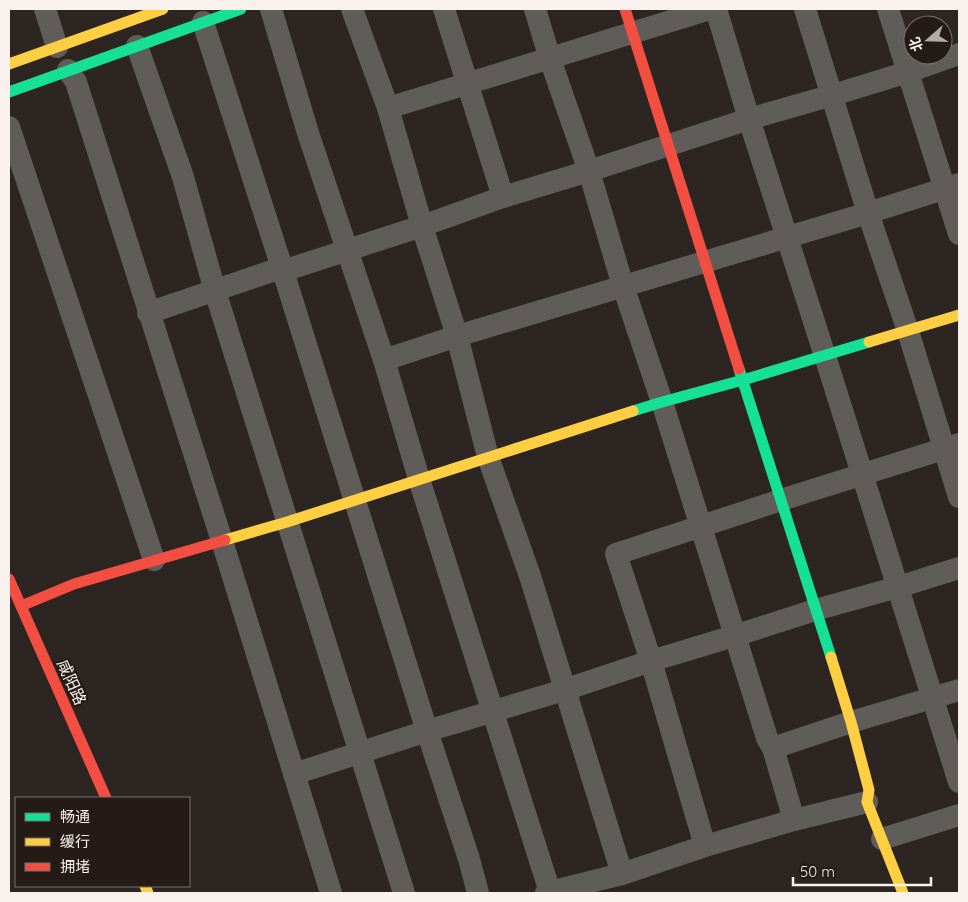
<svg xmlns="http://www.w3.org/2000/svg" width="968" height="902" font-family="Quicksand,'Noto Sans SC',sans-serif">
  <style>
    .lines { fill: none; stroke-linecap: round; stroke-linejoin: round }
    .street { stroke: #5f5c5a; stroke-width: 22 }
    .fast { stroke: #16e098; stroke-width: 11 }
    .slow { stroke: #ffcf43; stroke-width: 11 }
    .jam { stroke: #f24e42; stroke-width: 11 }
    .labels { text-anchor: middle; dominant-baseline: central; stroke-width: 4; stroke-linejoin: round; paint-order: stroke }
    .street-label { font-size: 16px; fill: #f8f1ed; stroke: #251b16 }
  </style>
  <rect width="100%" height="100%" fill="#2c2522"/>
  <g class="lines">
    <g class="street">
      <path d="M45,9L57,47"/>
      <path d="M271,9L308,133L384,360L419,479L550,892"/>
      <path d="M352,9L388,108L422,226L457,336L488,457L530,576L622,874"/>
      <path d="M444,9L503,197"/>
      <path d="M535,9L550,59L589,171L623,286L662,402L767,738L773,748L794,820"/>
      <path d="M716,9L749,119L825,356L959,782"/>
      <path d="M805,9L868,213L908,331L959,497"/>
      <path d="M888,9L959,234"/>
      <path d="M203,22L283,271L427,731L469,859L478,893"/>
      <path d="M137,46L183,177L215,291L404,893"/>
      <path d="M68,70L76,82L222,541L331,893"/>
      <path d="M388,108L710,9"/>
      <path d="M9,127L154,560"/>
      <path d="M148,313L272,271H283L422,226L503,197L589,171L749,119L833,95L908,72L959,54"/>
      <path d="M384,360L457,336L868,213L959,184"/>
      <path d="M773,748L851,722L959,690"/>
      <path d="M294,774L427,731L564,690L651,661L734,636L815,610L898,587L959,568"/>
      <path d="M882,839L959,815"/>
      <path d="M705,846L651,661L616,554L781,500L959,444"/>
      <path d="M546,893L622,874L705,846L794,820L867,802"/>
    </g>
    <g class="fast">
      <path d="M9,92L241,9"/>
      <path d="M739,369L831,657"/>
      <path d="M633,411L662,402L743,380L869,342"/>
    </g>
    <g class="slow">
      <path d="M9,64L163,9"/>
      <path d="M869,342L959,315"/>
      <path d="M225,540L287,522L633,411"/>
      <path d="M831,657L851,722L869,790L867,802L903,893"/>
      <path d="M145,886L148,893"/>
    </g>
    <g class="jam">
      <path d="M625,9L739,369"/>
      <path d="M9,579L106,798"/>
      <path d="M21,606L74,584L225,540"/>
    </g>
  </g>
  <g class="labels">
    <g class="street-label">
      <text transform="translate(72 682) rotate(66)">咸阳路</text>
    </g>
  </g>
  <rect width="968" height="902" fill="none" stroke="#f8f1ed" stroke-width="20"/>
  <rect x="15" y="797" width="175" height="90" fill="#251b16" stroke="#79716c"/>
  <rect x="25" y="813" width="25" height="8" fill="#16e098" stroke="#79716c"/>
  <text x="60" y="822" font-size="15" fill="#f8f1ed">畅通</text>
  <rect x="25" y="838" width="25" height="8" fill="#ffcf43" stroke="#79716c"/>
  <text x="60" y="847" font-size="15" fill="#f8f1ed">缓行</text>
  <rect x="25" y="863" width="25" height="8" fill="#f24e42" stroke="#79716c"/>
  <text x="60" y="872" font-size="15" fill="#f8f1ed">拥堵</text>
  <g transform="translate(928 40) rotate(250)"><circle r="24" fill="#251b16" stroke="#79716c"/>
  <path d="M0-4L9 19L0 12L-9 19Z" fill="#b1aaa6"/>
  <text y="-8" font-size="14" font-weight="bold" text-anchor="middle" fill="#f8f1ed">北</text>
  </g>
  <path d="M793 877v8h138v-8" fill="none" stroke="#f8f1ed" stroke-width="2.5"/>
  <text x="800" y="877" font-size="15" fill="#f8f1ed" stroke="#251b16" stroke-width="4" paint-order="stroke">50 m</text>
</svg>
